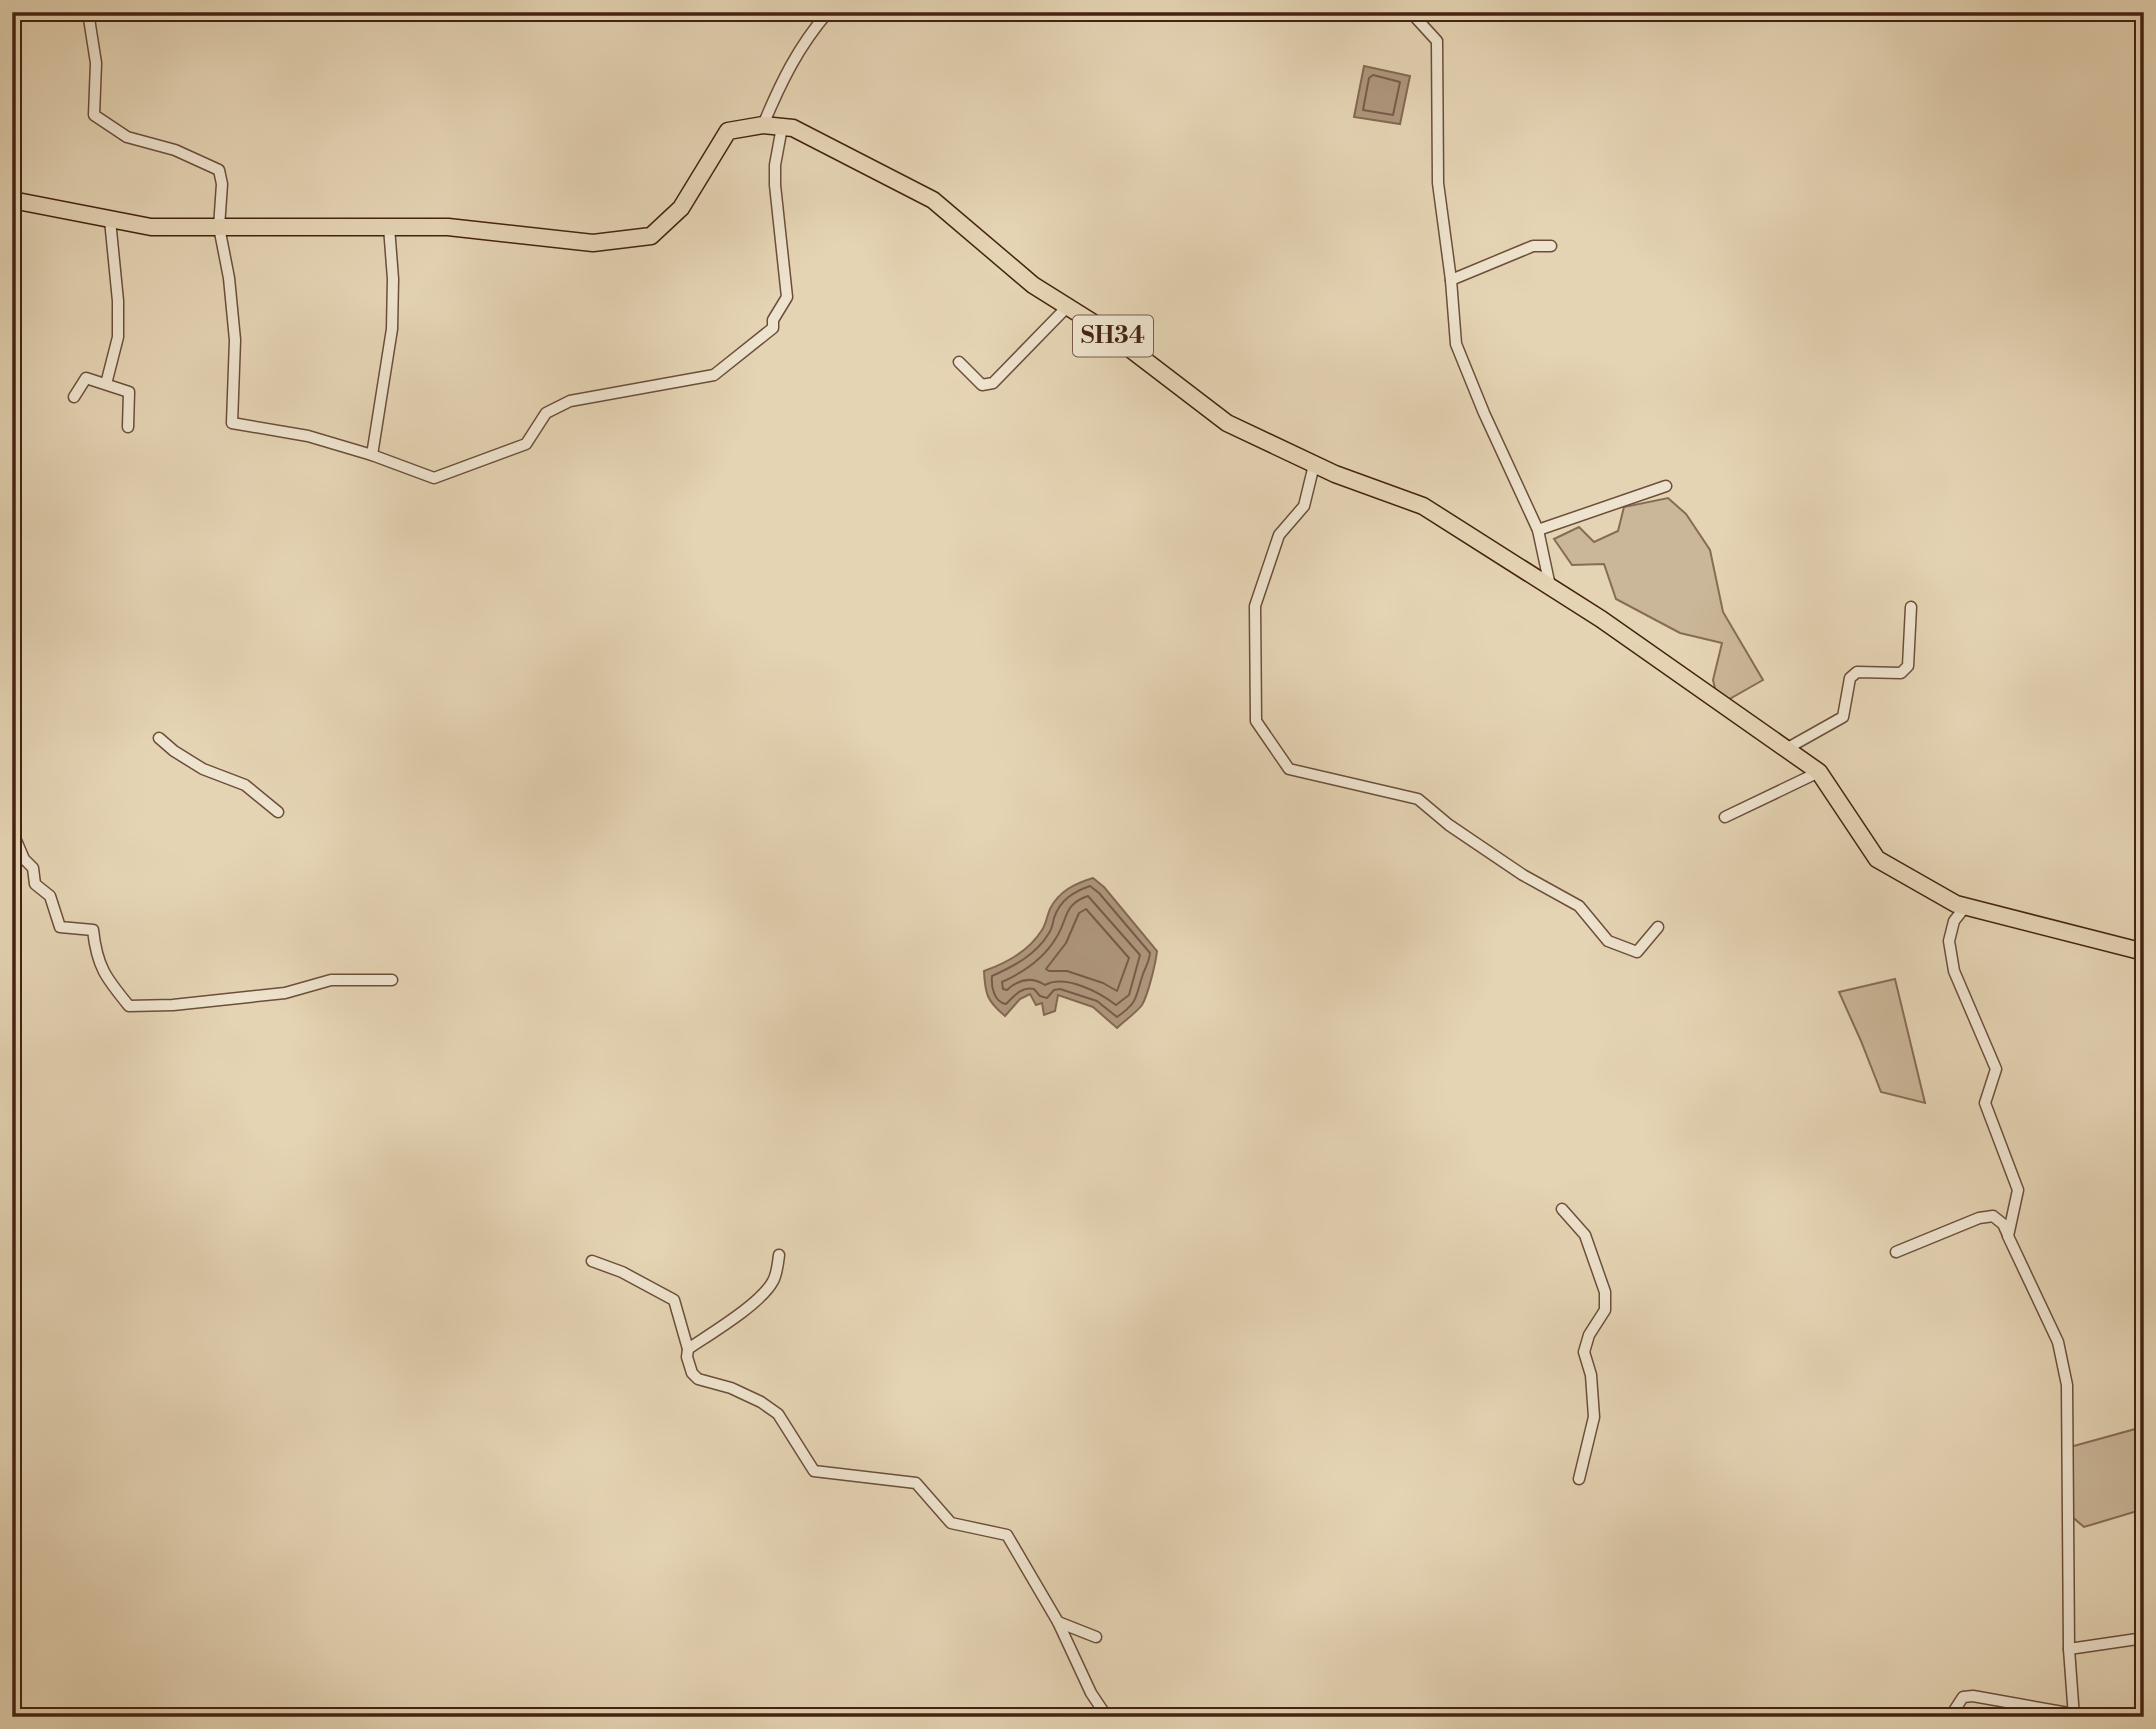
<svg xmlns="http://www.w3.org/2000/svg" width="2156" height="1729" font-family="'Libre Bodoni',serif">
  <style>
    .grass { fill: #cab698; stroke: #876c54; stroke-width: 2 }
    .water { fill: #ae977d; stroke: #846852; stroke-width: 2 }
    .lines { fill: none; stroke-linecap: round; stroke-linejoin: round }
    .shore { stroke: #795c47; stroke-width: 2 }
    .minor-casing { stroke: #6c4e3a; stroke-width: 13 }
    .primary-casing { stroke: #421; stroke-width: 19 }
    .minor { stroke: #eee3ce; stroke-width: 10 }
    .primary { stroke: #e5d4b4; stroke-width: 16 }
    .labels { text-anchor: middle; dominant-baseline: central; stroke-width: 6; stroke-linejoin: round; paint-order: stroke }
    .shield { fill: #eee3ce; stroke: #775c4a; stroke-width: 2 }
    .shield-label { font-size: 24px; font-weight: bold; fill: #421 }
  </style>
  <rect width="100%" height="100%" fill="#e5d4b4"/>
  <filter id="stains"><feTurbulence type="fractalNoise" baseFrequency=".00286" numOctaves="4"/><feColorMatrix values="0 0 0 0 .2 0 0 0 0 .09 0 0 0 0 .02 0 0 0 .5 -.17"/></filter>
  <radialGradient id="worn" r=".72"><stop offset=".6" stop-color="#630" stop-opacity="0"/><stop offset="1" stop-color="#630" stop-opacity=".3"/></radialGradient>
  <g class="grass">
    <path d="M1668,498L1686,514L1710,550L1723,612L1763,680L1719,705L1713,680L1722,643L1680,633L1616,599L1604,564L1572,565L1554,539L1579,527L1594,542L1618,531L1624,507Z"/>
    <path d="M1895,979L1925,1103L1881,1092L1861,1041L1839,992Z"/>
    <path d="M2139,1428L2144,1435V1509L2084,1527L2070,1515V1447Z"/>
  </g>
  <g class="water">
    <path d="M1364,66L1410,76L1400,124L1354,117Z"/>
    <path d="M1093,878L1104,887L1157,951C1156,962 1148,995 1142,1005C1136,1013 1124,1021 1117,1028L1093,1007L1058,995L1055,1011L1044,1015L1042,1003L1036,1005L1030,994L1020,999L1005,1016C987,1001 985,994 984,971C1007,963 1029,951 1042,930C1046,924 1047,916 1050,909C1059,891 1074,884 1093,878Z"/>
  </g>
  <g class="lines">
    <g class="shore">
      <path d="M1373,75L1400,82L1393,115L1363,110L1369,78Z"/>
      <path d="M1090,886L1099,893L1150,953C1149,962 1146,966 1143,974C1135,997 1139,1002 1117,1017L1097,1001L1060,989L1054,990L1047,998L1040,996L1034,989C1022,986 1014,996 1006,1004C994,1002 991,987 992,976C1014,966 1036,955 1049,933C1052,929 1053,923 1054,918C1060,900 1073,892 1090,886Z"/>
      <path d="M1088,896L1140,955L1129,995L1116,1005C1099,992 1065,974 1045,985C1031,976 1019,979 1007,990L1003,989L1002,982C1022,973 1044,958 1056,938C1068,920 1063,904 1088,896Z"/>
      <path d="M1086,909L1129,958L1117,991L1103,983L1067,971H1049L1046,969L1066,943L1079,913Z"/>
    </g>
    <defs>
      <g id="minor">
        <path d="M88,12L96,63L94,115L127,137L175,150L219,170L222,184L219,227L229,278L235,340L232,423L308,436L372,455L434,478L526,444L546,413L570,401L714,375L773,328V320L787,297L775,185V165L782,127"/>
        <path d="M1417,12L1416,18L1437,41L1438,183L1451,280L1456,344L1484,413L1538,530L1550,586"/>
        <path d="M763,125C781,82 798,47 828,12"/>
        <path d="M1451,280L1533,246H1551"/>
        <path d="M959,362L982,385L993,383L1067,307"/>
        <path d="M106,384L118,337V301L110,220"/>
        <path d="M74,397L86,378L129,392L128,427"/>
        <path d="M372,455L392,329L393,279L389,227"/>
        <path d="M1314,465L1304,506L1279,535L1255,606L1256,721L1289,769L1418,799L1449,825L1523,875L1579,906L1608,941L1637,952L1658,927"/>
        <path d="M1538,530L1666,486"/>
        <path d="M159,738L174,751L203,769L245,785L278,812"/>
        <path d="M1786,749L1843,717L1850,678L1857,672L1901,673L1908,666L1911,607"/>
        <path d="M1725,817L1819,772"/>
        <path d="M12,831L24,859L33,868L35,884L50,896L60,927L93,930C97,967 106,978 129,1006L173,1005L285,993L331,980H392"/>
        <path d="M1965,907L1954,921L1949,941L1954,971L1996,1069L1985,1103L2018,1190L2008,1236L2058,1342L2067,1385L2069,1649L2074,1717"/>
        <path d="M1562,1209L1585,1235L1605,1292V1310L1589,1335L1584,1352L1591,1375L1594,1417L1579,1479"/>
        <path d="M1896,1252L1979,1218L1993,1216L2003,1224L2008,1235"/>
        <path d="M779,1255C778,1263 777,1274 773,1281C761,1304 710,1334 688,1349L687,1357L692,1373L698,1379L731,1388L761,1402L778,1414L814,1471L916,1483L951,1523L1007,1535L1058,1622L1091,1693L1107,1717"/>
        <path d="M592,1261L622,1272L674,1300L688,1349"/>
        <path d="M1058,1622L1096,1637"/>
        <path d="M2069,1649L2144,1638"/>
        <path d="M1950,1717L1963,1697L1973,1696L2074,1714"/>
      </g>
      <path id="primary" d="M12,200L151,227H448L593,243L651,236L681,208L728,131L763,125L793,128L933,200L1033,285L1108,332L1227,423L1335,474L1423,506L1601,619L1819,772L1877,859L1956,904L2144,952"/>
    </defs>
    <use href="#minor" class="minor-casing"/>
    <use href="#primary" class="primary-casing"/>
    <use href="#minor" class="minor"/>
    <use href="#primary" class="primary"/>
  </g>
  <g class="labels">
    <rect class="shield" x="1073" y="315.5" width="80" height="41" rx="5"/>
    <g class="shield-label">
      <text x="1113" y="336">SH34</text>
    </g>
  </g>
  <rect width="2156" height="1729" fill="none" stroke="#e5d4b4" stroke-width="42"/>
  <rect x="14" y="14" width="2128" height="1701" fill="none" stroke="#421" stroke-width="3.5"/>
  <rect x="21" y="21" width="2114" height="1687" fill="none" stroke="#421" stroke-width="2"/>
  <rect width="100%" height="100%" filter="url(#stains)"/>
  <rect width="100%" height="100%" fill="url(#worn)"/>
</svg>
